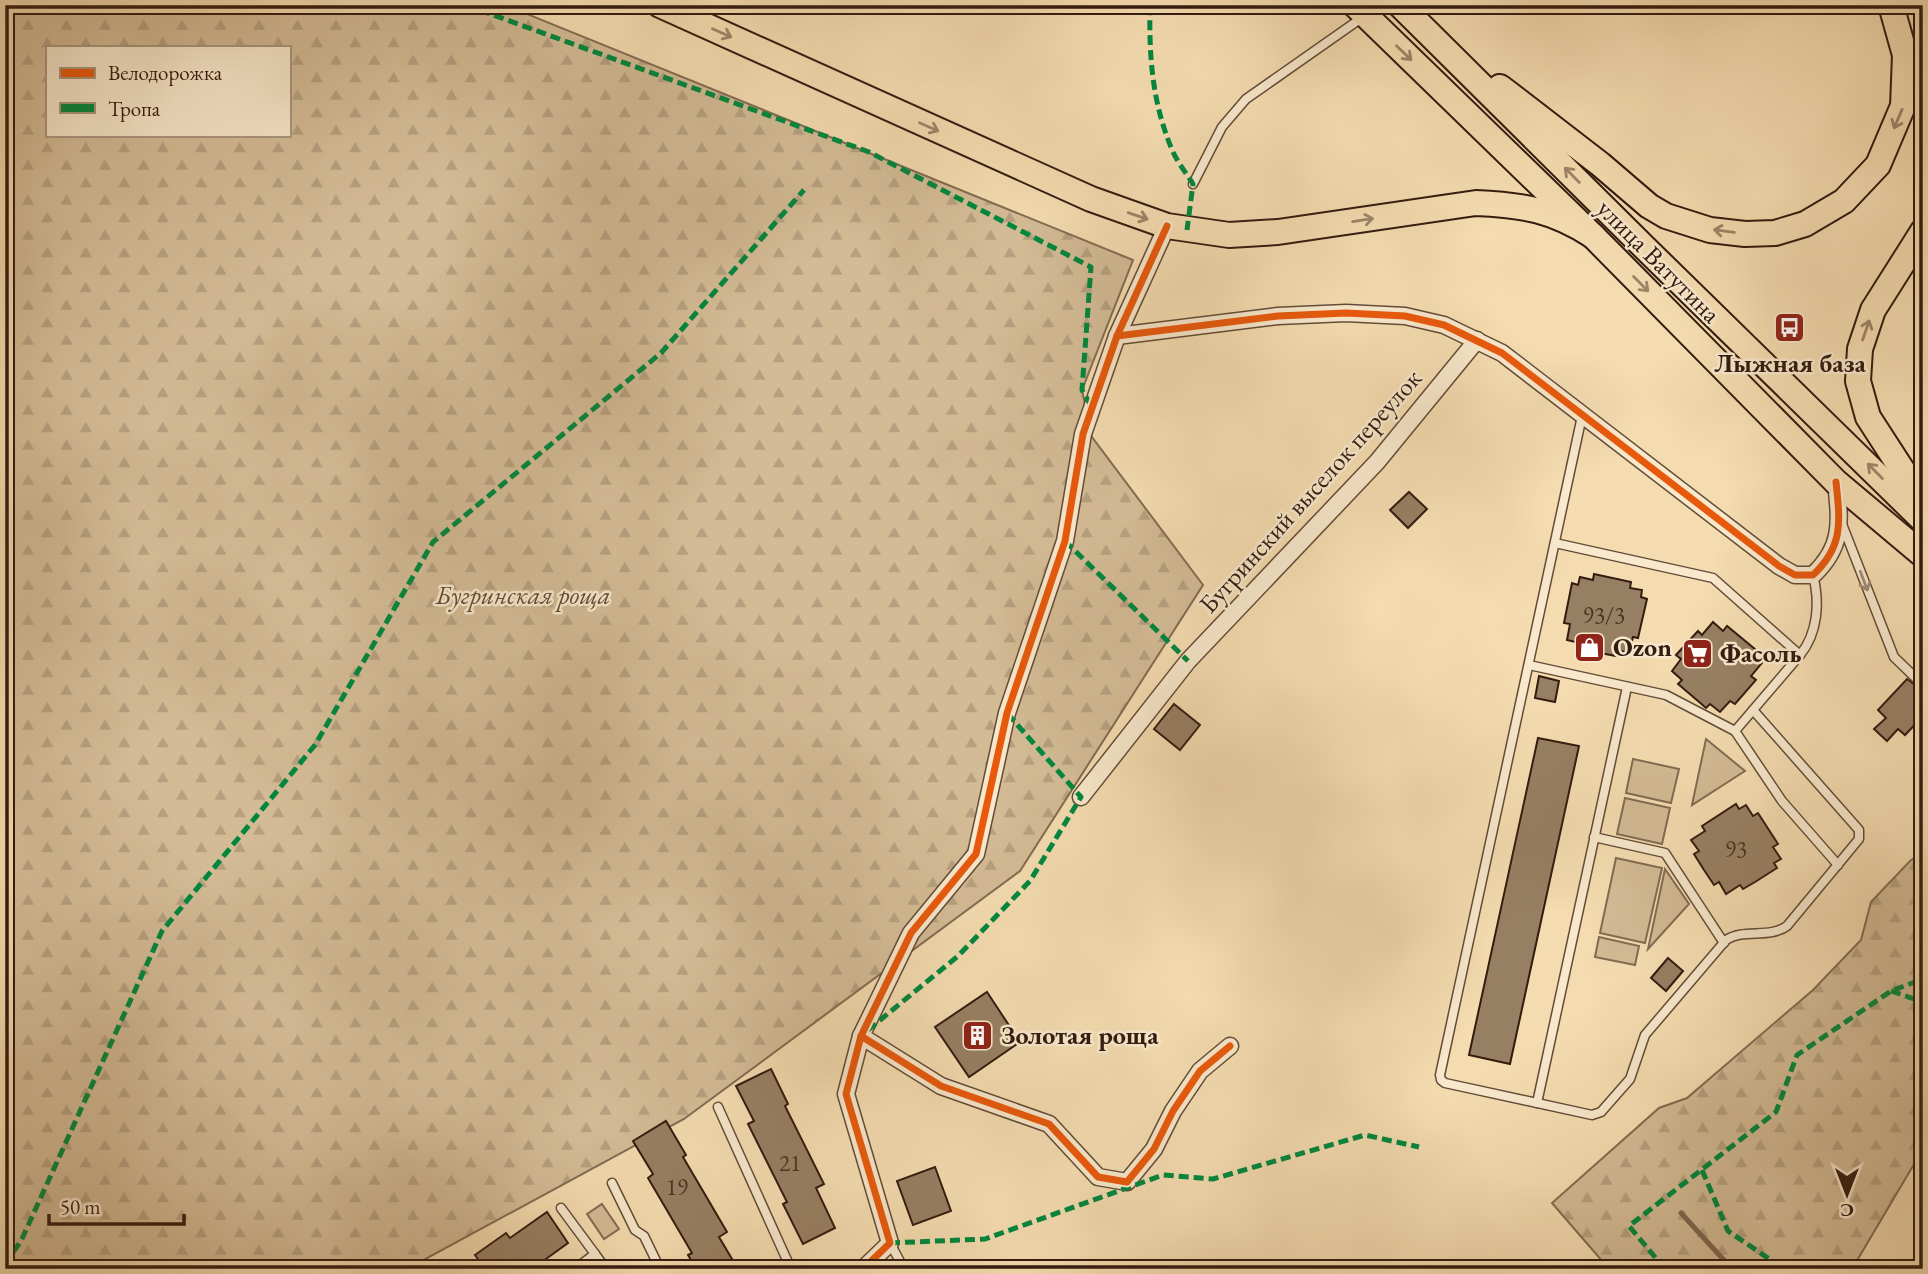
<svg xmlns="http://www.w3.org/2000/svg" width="1928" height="1274" font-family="'EB Garamond',serif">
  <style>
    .green { fill: #d3bb95; stroke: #836b52; stroke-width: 2 }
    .forest { fill: url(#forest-firs); stroke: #836b52; stroke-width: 2; fill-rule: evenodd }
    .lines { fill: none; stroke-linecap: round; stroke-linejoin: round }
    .stream { stroke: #7f674f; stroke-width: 5 }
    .building { fill: #977f63; stroke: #331b0f; stroke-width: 2 }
    .lane-casing { stroke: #634b37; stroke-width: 11 }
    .street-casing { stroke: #634b37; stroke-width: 19 }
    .primary-casing { stroke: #331b0f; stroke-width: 28 }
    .lane { stroke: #f8e8cc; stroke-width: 8 }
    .street { stroke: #f8e8cc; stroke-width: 16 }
    .primary { stroke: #f4dcb0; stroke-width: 24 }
    .quiet { stroke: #00873e; stroke-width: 5; stroke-dasharray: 10 5; stroke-linecap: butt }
    .cycleway-casing { stroke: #f8e8cc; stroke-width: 11 }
    .cycleway { stroke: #e8590c; stroke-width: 7 }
    .oneway { stroke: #9d8568 }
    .oneway2 { stroke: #9f8c77 }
    .labels { text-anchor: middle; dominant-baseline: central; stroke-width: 5; stroke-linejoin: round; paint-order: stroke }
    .number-label { font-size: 23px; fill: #4c3424 }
    .street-label { font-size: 26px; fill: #331b0f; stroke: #f8e8cc }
    .poi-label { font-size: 26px; font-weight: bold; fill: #331b0f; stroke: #f8e8cc; text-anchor: start }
    .park-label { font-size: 26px; font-style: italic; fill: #634b37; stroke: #f8e8cc }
  </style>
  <defs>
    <pattern id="forest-firs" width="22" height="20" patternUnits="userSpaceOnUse" patternTransform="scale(1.75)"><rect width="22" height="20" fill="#d3bb95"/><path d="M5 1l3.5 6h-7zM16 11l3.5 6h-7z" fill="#b6a07f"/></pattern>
  </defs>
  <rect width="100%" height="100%" fill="#f4dcb0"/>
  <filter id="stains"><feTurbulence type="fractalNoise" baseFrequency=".00286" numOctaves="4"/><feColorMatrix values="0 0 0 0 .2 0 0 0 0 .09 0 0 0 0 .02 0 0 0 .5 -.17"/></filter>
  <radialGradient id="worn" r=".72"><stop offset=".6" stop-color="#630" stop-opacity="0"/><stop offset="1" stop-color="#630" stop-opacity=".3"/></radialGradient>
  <g class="green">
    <path d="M1706,739L1745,771L1692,805Z"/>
    <path d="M1633,759L1679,769L1671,803L1626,793Z"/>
    <path d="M1625,798L1670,808L1662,844L1617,834Z"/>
    <path d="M1616,858L1662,868L1645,943L1600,933Z"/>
    <path d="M1665,869L1689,904L1648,949Z"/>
    <path d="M1599,937L1639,946L1635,965L1595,957Z"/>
    <path d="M602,1204L619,1229L604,1239L587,1214Z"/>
  </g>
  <g class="forest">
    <path d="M5,5H505L1133,260L1082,390L1092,437L1203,585L1020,871L684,1119L407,1269H5ZM47,47H289V135H47Z"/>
    <path d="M1923,852V1149L1852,1269H1609L1552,1203L1659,1108L1687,1098L1813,990L1861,940L1871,902L1910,861Z"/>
  </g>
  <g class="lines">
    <path class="stream" d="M1681,1213L1732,1269"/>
  </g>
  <g class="building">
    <path d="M1409,492L1427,509L1408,528L1390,510Z"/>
    <path d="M1594,574L1631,582L1630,588L1642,590L1641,597L1647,599L1638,638L1633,637L1629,653L1617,650L1616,656L1579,649L1580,643L1567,640L1570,624L1564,623L1572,583L1578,585L1580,577L1593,580Z"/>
    <path d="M1713,622L1723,631L1727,626L1756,650L1752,655L1762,663L1751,676L1756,680L1735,704L1730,701L1720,712L1710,704L1706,708L1698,701L1678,684L1682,680L1672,671L1681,659L1676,655L1698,631L1702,635Z"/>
    <path d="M1539,676L1559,681L1555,702L1535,698Z"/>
    <path d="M1907,679L1923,691V716L1905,735L1898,729L1887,741L1874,729L1886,718L1878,710Z"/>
    <path d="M1174,704L1200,725L1180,750L1154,729Z"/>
    <path d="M1538,738L1579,746L1510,1064L1469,1055Z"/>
    <path d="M1736,804L1739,809L1746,805L1753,816L1758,813L1778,844L1773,847L1781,859L1774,863L1777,868L1755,882L1743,889L1740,885L1726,894L1719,882L1714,885L1704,870L1694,854L1699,851L1691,840L1705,831L1702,826Z"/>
    <path d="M1668,958L1683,971L1666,991L1651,978Z"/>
    <path d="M987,992L1020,1042L969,1077L935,1027Z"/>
    <path d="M771,1069L788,1104L785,1106L824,1184L816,1188L835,1228L803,1244L783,1204L787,1202L748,1124L754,1121L736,1086Z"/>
    <path d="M666,1121L686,1155L683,1157L727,1232L719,1237L738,1269H696L688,1255L692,1253L648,1178L653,1174L633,1141Z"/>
    <path d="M935,1167L951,1211L913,1225L897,1181Z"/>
    <path d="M547,1212L568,1243L532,1269H485L475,1255L506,1233L510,1238Z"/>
  </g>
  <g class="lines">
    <defs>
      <g id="lane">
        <path d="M1193,184L1222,127L1246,99L1363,17"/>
        <path d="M1842,524L1894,657L1923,685"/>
        <path d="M1555,543L1713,578L1800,655L1753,710L1859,830V839L1787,926C1769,939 1744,928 1726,940L1645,1035L1630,1079L1601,1112L1592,1115L1445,1083L1441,1080L1440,1075L1582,416"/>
        <path d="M1800,655C1818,633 1820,602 1813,575"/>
        <path d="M1529,665L1666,695L1735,731"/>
        <path d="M1753,710L1735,731L1782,801L1838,865"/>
        <path d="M1594,837L1665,853L1724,943"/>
        <path d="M1537,1103L1627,687"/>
        <path d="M718,1107L791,1269"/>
        <path d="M612,1183L635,1230L644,1236L660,1269"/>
        <path d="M561,1208L595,1254"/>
        <path d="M890,1243L904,1269"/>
        <path d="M575,1269L595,1254L606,1269"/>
      </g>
      <g id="street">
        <path d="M1117,336L1278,316L1346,313L1405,316L1444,325L1502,353L1779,566L1795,575H1813C1844,546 1840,521 1836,482"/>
        <path d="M1081,797L1188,661L1377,462L1477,340"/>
        <path d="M861,1036L941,1086L1049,1124L1098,1177L1127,1182L1154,1149L1173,1111L1200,1071L1230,1046"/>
        <path d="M863,1269L890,1243L846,1094L861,1036L911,933L976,854L1007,713L1065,541L1083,434L1117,336L1167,226"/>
      </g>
      <g id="primary">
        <path d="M660,5L1091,199L1167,226L1229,235L1278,232L1476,203C1523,205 1553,210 1593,236"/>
        <path d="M1355,5L1593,236L1836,482L1923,555"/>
        <path d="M1400,5L1644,247L1923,520"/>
        <path d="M1500,87L1600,164L1649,206L1666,216L1710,230L1745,234L1775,233L1805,224L1844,201L1878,165L1903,106L1905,55L1891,5"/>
        <path d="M1923,231L1873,310L1860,349L1858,381L1868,417L1923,502"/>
      </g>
    </defs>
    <use href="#lane" class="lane-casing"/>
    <use href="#street" class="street-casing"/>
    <use href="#primary" class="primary-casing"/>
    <use href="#lane" class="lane"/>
    <use href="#street" class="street"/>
    <use href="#primary" class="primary"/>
    <g class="quiet">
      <path d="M466,5L869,152L1091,267L1082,390L1092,407"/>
      <path d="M1150,5C1149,57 1152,103 1173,152C1178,163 1187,174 1193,184L1187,230"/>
      <path d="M1065,541L1188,661"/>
      <path d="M1891,991L1923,1002"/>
      <path d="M868,1030L958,956L1030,881L1081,797L1007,713"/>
      <path d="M1702,1170L1728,1231L1784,1269"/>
      <path d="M890,1243L985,1239L1163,1175L1213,1179L1365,1135L1419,1147"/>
      <path d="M5,1264L21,1241L162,931L315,745L433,542L661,353L804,190"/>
      <path d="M1665,1269L1629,1226L1776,1112L1797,1055L1891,991L1923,979"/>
      <path d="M1910,1269L1923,1245"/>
    </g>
    <defs>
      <g id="cycleway">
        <path d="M1117,336L1278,316L1346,313L1405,316L1444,325L1502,353L1779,566L1795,575H1813C1844,546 1840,521 1836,482"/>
        <path d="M861,1036L941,1086L1049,1124L1098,1177L1127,1182L1154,1149L1173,1111L1200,1071L1230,1046"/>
        <path d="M863,1269L890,1243L846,1094L861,1036L911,933L976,854L1007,713L1065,541L1083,434L1117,336L1167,226"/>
      </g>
    </defs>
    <use href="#cycleway" class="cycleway-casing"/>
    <use href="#cycleway" class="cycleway"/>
  </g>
  <defs><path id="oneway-shaft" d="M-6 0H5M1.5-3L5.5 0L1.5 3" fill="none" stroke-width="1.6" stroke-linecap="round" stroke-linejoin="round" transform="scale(1.75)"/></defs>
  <g class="oneway">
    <use href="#oneway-shaft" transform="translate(722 33) rotate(24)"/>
    <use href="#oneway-shaft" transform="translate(1404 53) rotate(44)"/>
    <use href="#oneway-shaft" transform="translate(1898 119) rotate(113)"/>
    <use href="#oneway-shaft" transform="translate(929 127) rotate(24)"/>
    <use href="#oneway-shaft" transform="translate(1572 175) rotate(-135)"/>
    <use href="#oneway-shaft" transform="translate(1138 216) rotate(19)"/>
    <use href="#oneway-shaft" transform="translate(1363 220) rotate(-9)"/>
    <use href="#oneway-shaft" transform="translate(1724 231) rotate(-173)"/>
    <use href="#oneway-shaft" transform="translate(1641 284) rotate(45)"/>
    <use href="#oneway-shaft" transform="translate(1866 330) rotate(-71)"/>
    <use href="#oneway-shaft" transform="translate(1875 471) rotate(-135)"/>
  </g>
  <use class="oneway2" href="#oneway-shaft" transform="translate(1864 581) rotate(69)"/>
  <defs>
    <symbol id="bus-square" viewBox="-11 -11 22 22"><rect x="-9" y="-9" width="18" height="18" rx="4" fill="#8f2418" stroke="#f8e8cc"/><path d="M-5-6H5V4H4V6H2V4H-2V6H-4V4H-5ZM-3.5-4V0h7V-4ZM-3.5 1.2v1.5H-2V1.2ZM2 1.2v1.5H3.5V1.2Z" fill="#fff"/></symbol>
    <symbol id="shop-square" viewBox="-11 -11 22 22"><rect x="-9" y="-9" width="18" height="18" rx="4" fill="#8f2418" stroke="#f8e8cc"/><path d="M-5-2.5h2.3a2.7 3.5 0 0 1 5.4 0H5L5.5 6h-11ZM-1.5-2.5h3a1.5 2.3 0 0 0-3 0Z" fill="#fff"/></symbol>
    <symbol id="supermarket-square" viewBox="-11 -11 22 22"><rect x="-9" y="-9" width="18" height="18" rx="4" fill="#8f2418" stroke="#f8e8cc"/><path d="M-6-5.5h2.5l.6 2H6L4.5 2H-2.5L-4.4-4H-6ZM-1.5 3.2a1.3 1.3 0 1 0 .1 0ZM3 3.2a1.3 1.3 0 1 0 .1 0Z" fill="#fff"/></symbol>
    <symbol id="building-square" viewBox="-11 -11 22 22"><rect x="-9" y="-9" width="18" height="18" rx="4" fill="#8f2418" stroke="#f8e8cc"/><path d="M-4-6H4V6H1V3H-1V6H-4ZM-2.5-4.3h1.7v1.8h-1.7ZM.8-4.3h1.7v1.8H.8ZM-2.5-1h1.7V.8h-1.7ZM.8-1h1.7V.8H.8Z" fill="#fff"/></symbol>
  </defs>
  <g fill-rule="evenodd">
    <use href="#bus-square" x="1772" y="310" width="35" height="35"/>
    <use href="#shop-square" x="1572" y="630" width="35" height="35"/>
    <use href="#supermarket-square" x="1680" y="636" width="35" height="35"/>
    <use href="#building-square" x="960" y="1018" width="35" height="35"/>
  </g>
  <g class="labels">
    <g class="number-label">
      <text x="1604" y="615">93/3</text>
      <text x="1736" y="849">93</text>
      <text x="790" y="1163">21</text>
      <text x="677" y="1187">19</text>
    </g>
    <g class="street-label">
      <text transform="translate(1659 261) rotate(45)">улица Ватутина</text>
      <text transform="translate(1310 491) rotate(-48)">Бугринский выселок переулок</text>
    </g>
    <g class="poi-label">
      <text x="1790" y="363" text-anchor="middle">Лыжная база</text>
      <text x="1613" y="647">Ozon</text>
      <text x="1720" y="653">Фасоль</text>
      <text x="1001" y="1035">Золотая роща</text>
    </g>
    <g class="park-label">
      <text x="523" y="595">Бугринская роща</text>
    </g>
  </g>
  <rect width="1928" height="1274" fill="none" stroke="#f4dcb0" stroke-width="28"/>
  <rect x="7" y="7" width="1914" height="1260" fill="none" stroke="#331b0f" stroke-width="3.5"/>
  <rect x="14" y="14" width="1900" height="1246" fill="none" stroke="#331b0f" stroke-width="2"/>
  <rect x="46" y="46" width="245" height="91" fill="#f8e8cc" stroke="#a99680" stroke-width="2"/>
  <rect x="60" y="68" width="35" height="10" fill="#e8590c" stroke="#a99680" stroke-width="2"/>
  <text x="108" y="80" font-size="21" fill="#331b0f">Велодорожка</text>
  <rect x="60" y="103" width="35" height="10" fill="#00873e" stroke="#a99680" stroke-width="2"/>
  <text x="108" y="116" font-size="21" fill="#331b0f">Тропа</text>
  <g transform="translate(1847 1194) rotate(180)" stroke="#f8e8cc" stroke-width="5" paint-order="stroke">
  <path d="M0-5L12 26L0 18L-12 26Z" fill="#331b0f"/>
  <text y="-10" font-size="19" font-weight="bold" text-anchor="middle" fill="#331b0f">С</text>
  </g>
  <path d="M49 1214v10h135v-10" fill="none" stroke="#331b0f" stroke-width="3.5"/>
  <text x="60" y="1214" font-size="21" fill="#331b0f" stroke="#f8e8cc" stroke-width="5" paint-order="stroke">50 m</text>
  <rect width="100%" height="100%" filter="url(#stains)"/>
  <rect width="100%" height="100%" fill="url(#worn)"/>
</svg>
